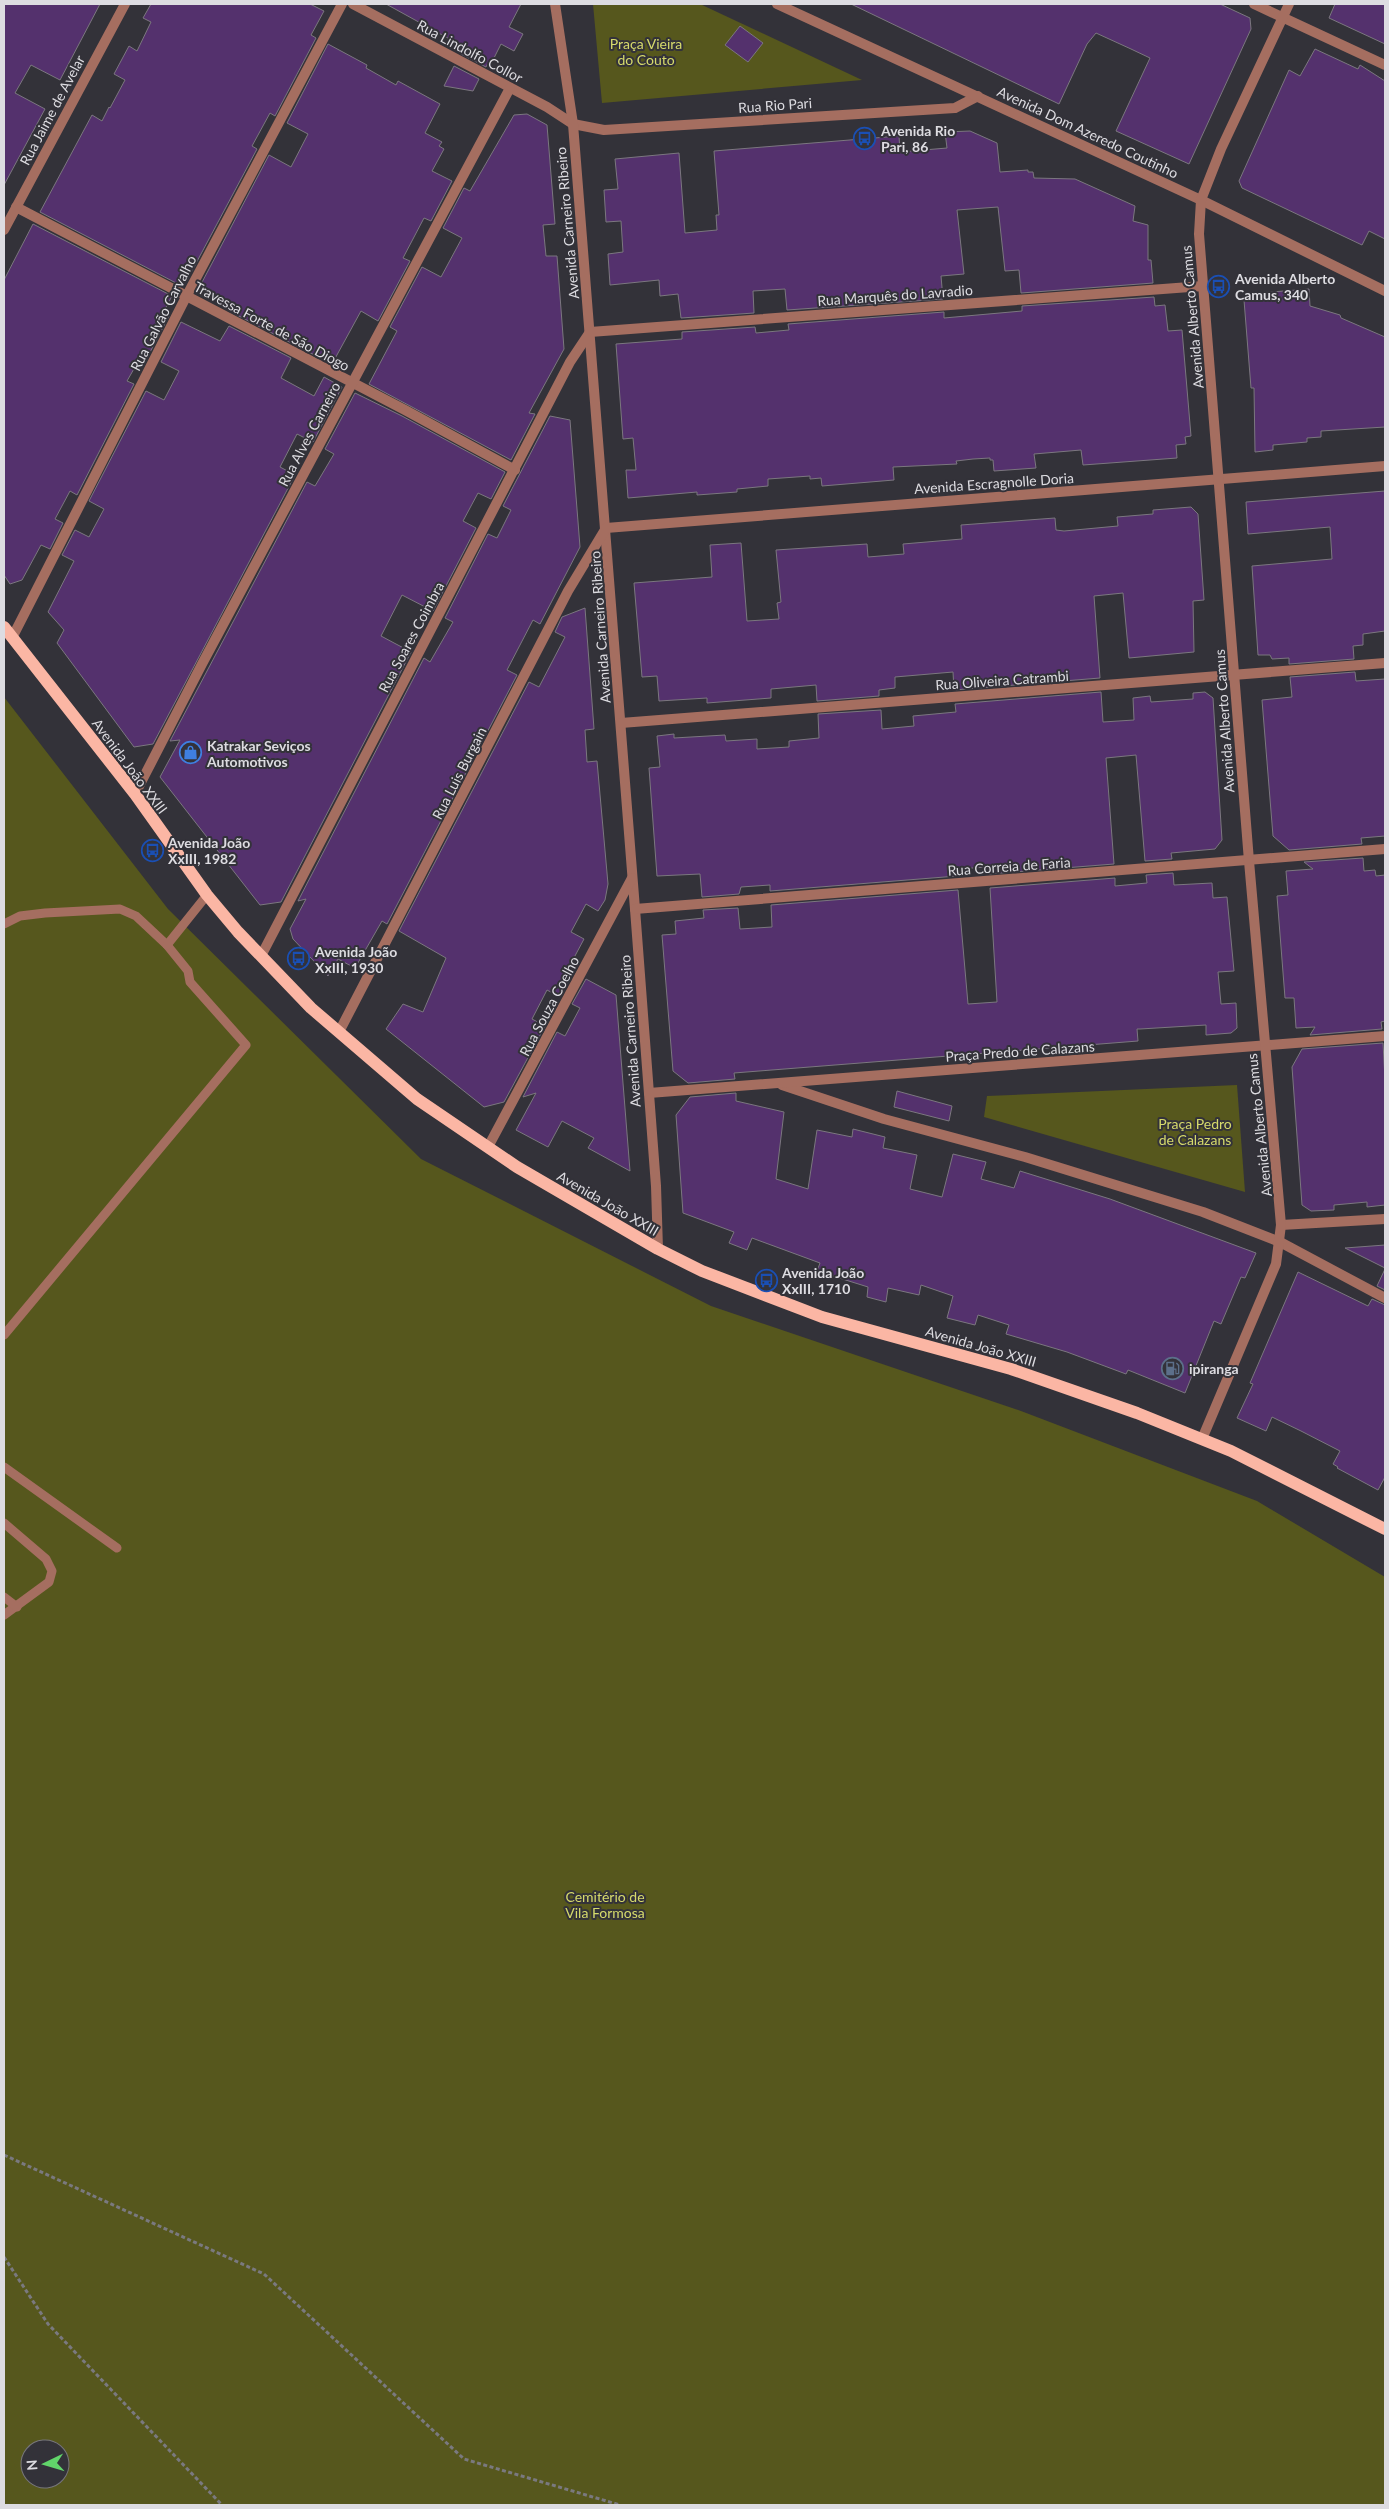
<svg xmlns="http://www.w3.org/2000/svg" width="1389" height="2509" font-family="Lato,sans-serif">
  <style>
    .green { fill: #56571d; fill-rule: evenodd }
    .building { fill: #54316d; stroke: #7b777f }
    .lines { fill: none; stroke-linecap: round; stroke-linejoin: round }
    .path { stroke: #7a797f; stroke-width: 3; stroke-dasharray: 4 2.5; stroke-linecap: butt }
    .service { stroke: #a56e60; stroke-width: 9 }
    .minor { stroke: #a56e60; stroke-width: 10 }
    .primary { stroke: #fbb6a4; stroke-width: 12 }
    .labels { text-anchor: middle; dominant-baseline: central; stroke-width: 4; stroke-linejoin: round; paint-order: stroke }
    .park-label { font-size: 14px; fill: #d6da6b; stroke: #333239 }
    .street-label { font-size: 14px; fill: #dddce1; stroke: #333239 }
    .poi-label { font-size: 14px; font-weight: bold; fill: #dddce1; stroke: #333239; text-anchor: start }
  </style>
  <rect width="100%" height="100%" fill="#333239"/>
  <g class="green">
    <path d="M593,4H700L862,80L602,103Z"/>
    <path d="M4,697L168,909L421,1159L711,1306L1021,1411L1257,1501L1385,1577V2505H4ZM30,2449H60V2479H30Z"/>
    <path d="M1237,1085L1245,1192L984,1117L987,1096Z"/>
  </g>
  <g class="building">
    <path d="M4,4H100L60,80L31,65L15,93L45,109L4,185Z"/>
    <path d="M151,4H310L324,11L311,35L316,38L275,116L270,113L252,146L257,149L186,282L181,279L178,284L40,212L92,115L102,121L109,107L110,108L125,80L114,74L129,46L137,51L151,22L143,18Z"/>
    <path d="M386,4H521L509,27L523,34L514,51L501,44L492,62L489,61L486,67L461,54L464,47Z"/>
    <path d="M851,4H1220L1250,18L1251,29L1189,164L1116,131L1150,58L1131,49L1096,33L1087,44L1059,104Z"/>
    <path d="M1335,4H1385V44L1329,18Z"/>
    <path d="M740,26L763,43L748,62L725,45Z"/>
    <path d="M328,44L367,65L366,68L396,85L398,81L440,104L425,133L442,142L439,146L444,149L432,171L452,181L431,221L424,218L403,258L410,261L378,321L361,311L332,364L235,314L236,311L228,307L231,305L199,288L269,155L291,167L308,134L287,123Z"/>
    <path d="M1315,49L1358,69L1360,65L1385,81V239L1369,231L1362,245L1242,188L1239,181L1289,70L1300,76Z"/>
    <path d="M454,66L479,79L473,91L444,86Z"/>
    <path d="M527,114L547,125L555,224L543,225L546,256H557L564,349L529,413L535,414L511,460L369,384L397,331L390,327L422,267L441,277L462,238L443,228L464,188L470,191L514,115Z"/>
    <path d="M970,131L997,143L1000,172L1028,170V172H1033L1034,178L1075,179L1135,206L1133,221L1148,225V260H1151L1153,283L1021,293L1019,270L1005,271L998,207L957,210L964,274L941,276L943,299L787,310L785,289L753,291L754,313L681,318L678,294L660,296L659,280L610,285L608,254L623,252L621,221L606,222L604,190L618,189L615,159L679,153L685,233L717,230L716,215H719L714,151L899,136L900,152L947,148L945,132Z"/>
    <path d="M33,224L172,296L163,313L169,316L148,356L143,353L127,381L134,384L77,495L70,491L55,519L63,523L50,549L41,545L22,580L10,584L4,575V280Z"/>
    <path d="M1309,289L1310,306L1340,315L1341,318L1385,337V427L1321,431V437L1307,438V442L1273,445V450L1255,452L1254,388H1251L1244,300L1246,299V294Z"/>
    <path d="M1154,297L1155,306L1165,305L1168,331L1182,330L1191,436L1185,437L1186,444L1176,445L1177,458L1083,465L1081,450L1034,454L1036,468L994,471L993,460H990V458L973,459L956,461L957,464L893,467L894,480L822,486L821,478L810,479V476L768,479V486L737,489V492L697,495V492L628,498L626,470H636L633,438L623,439L616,344L682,339V332L755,327L756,333L789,330L788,324L944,312V318L1022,311V306Z"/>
    <path d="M181,322L220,341L229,326L291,358L281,378L314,396L324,377L342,387L313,442L297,434L280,467L295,475L153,744L134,747L57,643L64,630L48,612L74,561L62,555L75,530L89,537L104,509L89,501L146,391L164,400L179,371L161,362Z"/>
    <path d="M355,393L402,416L505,472L491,499L478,493L463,521L476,528L433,611L402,595L381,636L411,652L281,902L260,905L160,777L180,740L170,741L307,482L315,486L334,454L325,449Z"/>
    <path d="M550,416L570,420L580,547L540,624L533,620L507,670L517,675L387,924L382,921L355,968L338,959L328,976L293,939L290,929L306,899L298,901L424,658L430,662L453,622L445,618L488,534L497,538L511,510L503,506Z"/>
    <path d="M1385,491V631L1363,634V645L1353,646L1354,659L1289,664V658L1272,659L1270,655H1258L1252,566L1332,559L1330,527L1248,534L1246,502Z"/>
    <path d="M1191,507L1198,514L1204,600L1193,601L1194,652L1129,658L1123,593L1094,596L1100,678L954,690L953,672L895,677V688L879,690V696L817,701L816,685L771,689V698L707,703V698L659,701L657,676L642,677L634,583L712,577L710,545L741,543L747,621L779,619L777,603L781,602L776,550L867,544L868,557L904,554L903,544L962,539L961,525L1055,518L1056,530L1064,531L1118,526L1117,517L1153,514V510Z"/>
    <path d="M585,608L594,729L585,730L587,762L597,761L608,884L605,900L598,911L586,904L571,932L584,939L568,969L574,972L560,997L547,990L532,1019L545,1026L504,1102L484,1107L386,1029L403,1004L423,1012L446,958L399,931L529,682L539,687L565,637L555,632L562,617Z"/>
    <path d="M1355,672L1356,681L1385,679V836L1361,838L1362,844L1289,850L1273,836L1262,700L1292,697L1290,677Z"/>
    <path d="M1101,692L1103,722L1134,720L1133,698L1150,696L1151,702L1193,699V693L1205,692L1213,698L1222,840L1215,849L1171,853L1172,859L1145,861L1136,755L1106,758L1114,864L989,874L988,867L957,869V876L770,891V885L741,887L739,894L702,897L700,874L657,876L649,768L660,767L657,736L674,734V738L725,735L726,741L757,739V749L789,747V741L819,738L818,714L881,710L882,729L914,726L913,716L956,712L955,704Z"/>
    <path d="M1363,858L1364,871L1375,870L1376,876L1385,875V1021L1381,1022L1382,1029L1310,1035L1315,1027L1296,1028L1294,998H1285L1277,896L1288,895L1286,871L1313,869L1304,862Z"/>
    <path d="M1173,873L1174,885L1212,883L1213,898L1227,897L1234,971L1218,972L1221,1004L1236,1003L1237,1028L1231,1033L1206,1035V1025L1140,1029H1137L1138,1041L734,1073L735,1079L688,1083L673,1071L662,935L676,934L675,921L704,918L703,910L738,908L740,929L772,927L771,905L958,890L968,1004L997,1002L990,888L1115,878V886L1147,883L1146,875Z"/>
    <path d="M586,979L616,995L630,1171L588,1148L594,1138L562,1121L548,1147L516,1130L536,1093L523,1097L557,1032L565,1036L580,1008L572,1004Z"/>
    <path d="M1383,1043L1385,1079V1205L1367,1207V1202L1334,1205V1210L1311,1211L1302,1205L1292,1067L1302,1049Z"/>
    <path d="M897,1091L952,1106L949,1121L894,1107Z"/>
    <path d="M736,1093V1101L784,1112L776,1179L808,1189L817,1130L852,1137L853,1129L885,1137L883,1148L917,1155L910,1189L942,1197L953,1154L986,1162L981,1179L1014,1188L1020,1171L1110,1199L1256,1253L1245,1278L1241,1277L1221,1324L1214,1321L1185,1393L1128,1370L1126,1374L1067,1352L1006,1334L1009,1325L978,1315L975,1325L947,1318L953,1296L921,1285L919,1295L888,1288L886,1302L867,1297L868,1287L817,1271L820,1263L752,1238L747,1250L729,1243L734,1232L683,1213L676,1115L690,1097Z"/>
    <path d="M1385,1245V1268L1345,1248Z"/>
    <path d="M1385,1269V1290L1377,1286Z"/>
    <path d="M1298,1272L1368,1306L1372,1299L1385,1305V1477L1378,1490L1337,1468L1338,1467L1333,1464L1340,1451L1301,1431L1272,1417L1266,1431L1237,1418L1253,1384L1250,1383Z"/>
  </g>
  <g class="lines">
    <g class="path">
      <path d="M4,2155L264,2274L464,2459L620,2505"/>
      <path d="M4,2257L48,2324L222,2505"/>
    </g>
    <g class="service">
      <path d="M4,924L20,916L45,913L120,909L136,916L167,945L188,971L190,982L246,1045L4,1335"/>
      <path d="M167,945L207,895"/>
      <path d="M4,1467L117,1548"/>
      <path d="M4,1523L46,1559L52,1571L49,1582L4,1615"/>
      <path d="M4,1597L17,1607"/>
    </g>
    <g class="minor">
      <path d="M353,4L547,107L573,124L604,130L955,108L978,96"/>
      <path d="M555,4L573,124L635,909L656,1186L658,1249"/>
      <path d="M777,4L1201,200L1385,291"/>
      <path d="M1254,4L1385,65"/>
      <path d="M16,207L405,410L515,470"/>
      <path d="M4,230L125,4"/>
      <path d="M12,638L186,297L342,4"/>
      <path d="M621,723L1385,663"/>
      <path d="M135,794L202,664L510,88"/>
      <path d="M635,909L1385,849"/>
      <path d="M261,956L570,362L590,332L1203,286"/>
      <path d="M339,1032L568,591L606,528L1385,466"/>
      <path d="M782,1085L884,1119L1025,1157L1203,1212L1280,1242L1385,1298"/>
      <path d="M649,1093L1385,1036"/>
      <path d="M488,1147L632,878"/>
      <path d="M1281,1225L1385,1219"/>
      <path d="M1202,1439L1276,1264L1281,1225L1249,861L1199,234L1201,200L1221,149L1289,4"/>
    </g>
    <path class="primary" d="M4,627L135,794L207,895L238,932L311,1008L417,1099L517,1167L658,1249L702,1271L822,1317L1011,1369L1137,1413L1231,1451L1385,1529"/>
  </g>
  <defs>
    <symbol id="bus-ring" viewBox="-11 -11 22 22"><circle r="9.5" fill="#333239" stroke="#1a4fb4" stroke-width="1.5"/><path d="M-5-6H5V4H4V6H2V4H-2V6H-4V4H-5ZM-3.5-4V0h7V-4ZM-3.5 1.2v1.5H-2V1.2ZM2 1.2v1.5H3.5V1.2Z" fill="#1a4fb4"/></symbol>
    <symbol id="shop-ring" viewBox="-11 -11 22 22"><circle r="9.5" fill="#333239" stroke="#3f7fe0" stroke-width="1.5"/><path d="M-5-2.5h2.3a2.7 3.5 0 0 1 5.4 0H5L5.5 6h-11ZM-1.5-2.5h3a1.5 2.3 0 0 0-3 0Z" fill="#3f7fe0"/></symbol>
    <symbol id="fuel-ring" viewBox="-11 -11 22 22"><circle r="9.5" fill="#333239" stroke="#5c6f8a" stroke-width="1.5"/><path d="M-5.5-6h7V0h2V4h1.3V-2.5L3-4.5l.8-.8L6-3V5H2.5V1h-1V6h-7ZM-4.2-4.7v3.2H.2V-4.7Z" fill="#5c6f8a"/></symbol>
  </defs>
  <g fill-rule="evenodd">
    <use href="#bus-ring" x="852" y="126" width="25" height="25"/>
    <use href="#bus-ring" x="1206" y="274" width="25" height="25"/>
    <use href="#shop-ring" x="178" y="740" width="25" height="25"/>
    <use href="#bus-ring" x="140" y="838" width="25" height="25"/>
    <use href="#bus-ring" x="286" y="946" width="25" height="25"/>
    <use href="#bus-ring" x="754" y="1268" width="25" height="25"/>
    <use href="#fuel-ring" x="1160" y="1356" width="25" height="25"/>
  </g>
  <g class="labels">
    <g class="park-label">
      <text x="646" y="43">Praça Vieira<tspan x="646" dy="16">do Couto</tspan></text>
      <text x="1195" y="1123">Praça Pedro<tspan x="1195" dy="16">de Calazans</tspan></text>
      <text x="605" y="1896">Cemitério de<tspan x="605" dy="16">Vila Formosa</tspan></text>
    </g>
    <g class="street-label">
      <text transform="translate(470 51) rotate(28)">Rua Lindolfo Collor</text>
      <text transform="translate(775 105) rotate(-4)">Rua Rio Pari</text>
      <text transform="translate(52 110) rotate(-62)">Rua Jaime de Avelar</text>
      <text transform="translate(1088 132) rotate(25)">Avenida Dom Azeredo Coutinho</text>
      <text transform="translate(567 223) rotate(-95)">Avenida Carneiro Ribeiro</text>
      <text transform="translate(895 295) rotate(-4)">Rua Marquês do Lavradio</text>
      <text transform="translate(163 313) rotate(-63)">Rua Galvão Carvalho</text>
      <text transform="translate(1192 317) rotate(-95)">Avenida Alberto Camus</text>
      <text transform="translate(272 326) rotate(28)">Travessa Forte de São Diogo</text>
      <text transform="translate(309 434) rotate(-62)">Rua Alves Carneiro</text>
      <text transform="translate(994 483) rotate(-4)">Avenida Escragnolle Doria</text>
      <text transform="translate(600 627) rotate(-94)">Avenida Carneiro Ribeiro</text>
      <text transform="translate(411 637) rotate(-62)">Rua Soares Coimbra</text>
      <text transform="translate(1002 680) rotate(-4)">Rua Oliveira Catrambi</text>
      <text transform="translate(1224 721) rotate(-94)">Avenida Alberto Camus</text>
      <text transform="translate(130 766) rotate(53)">Avenida João XXIII</text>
      <text transform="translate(459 773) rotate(-63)">Rua Luis Burgain</text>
      <text transform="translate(1009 866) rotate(-4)">Rua Correia de Faria</text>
      <text transform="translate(549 1006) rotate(-62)">Rua Souza Coelho</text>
      <text transform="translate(630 1031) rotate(-94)">Avenida Carneiro Ribeiro</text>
      <text transform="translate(1020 1051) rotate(-4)">Praça Predo de Calazans</text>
      <text transform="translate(1259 1125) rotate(-96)">Avenida Alberto Camus</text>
      <text transform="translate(608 1203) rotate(30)">Avenida João XXIII</text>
      <text transform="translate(981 1346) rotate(16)">Avenida João XXIII</text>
    </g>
    <g class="poi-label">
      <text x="881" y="130">Avenida Rio<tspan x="881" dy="16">Pari, 86</tspan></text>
      <text x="1235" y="278">Avenida Alberto<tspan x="1235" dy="16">Camus, 340</tspan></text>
      <text x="207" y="745">Katrakar Seviços<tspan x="207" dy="16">Automotivos</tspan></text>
      <text x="168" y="842">Avenida João<tspan x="168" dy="16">XxIII, 1982</tspan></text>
      <text x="315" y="951">Avenida João<tspan x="315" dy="16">XxIII, 1930</tspan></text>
      <text x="782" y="1272">Avenida João<tspan x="782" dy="16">XxIII, 1710</tspan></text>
      <text x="1189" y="1368">ipiranga</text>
    </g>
  </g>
  <rect width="1389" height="2509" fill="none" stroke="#dddce1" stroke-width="10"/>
  <g transform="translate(45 2464) rotate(265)"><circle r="24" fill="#333239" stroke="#77767c"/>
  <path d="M0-4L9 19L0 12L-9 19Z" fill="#61d56a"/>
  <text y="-8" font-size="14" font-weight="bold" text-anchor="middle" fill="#dddce1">N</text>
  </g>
</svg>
